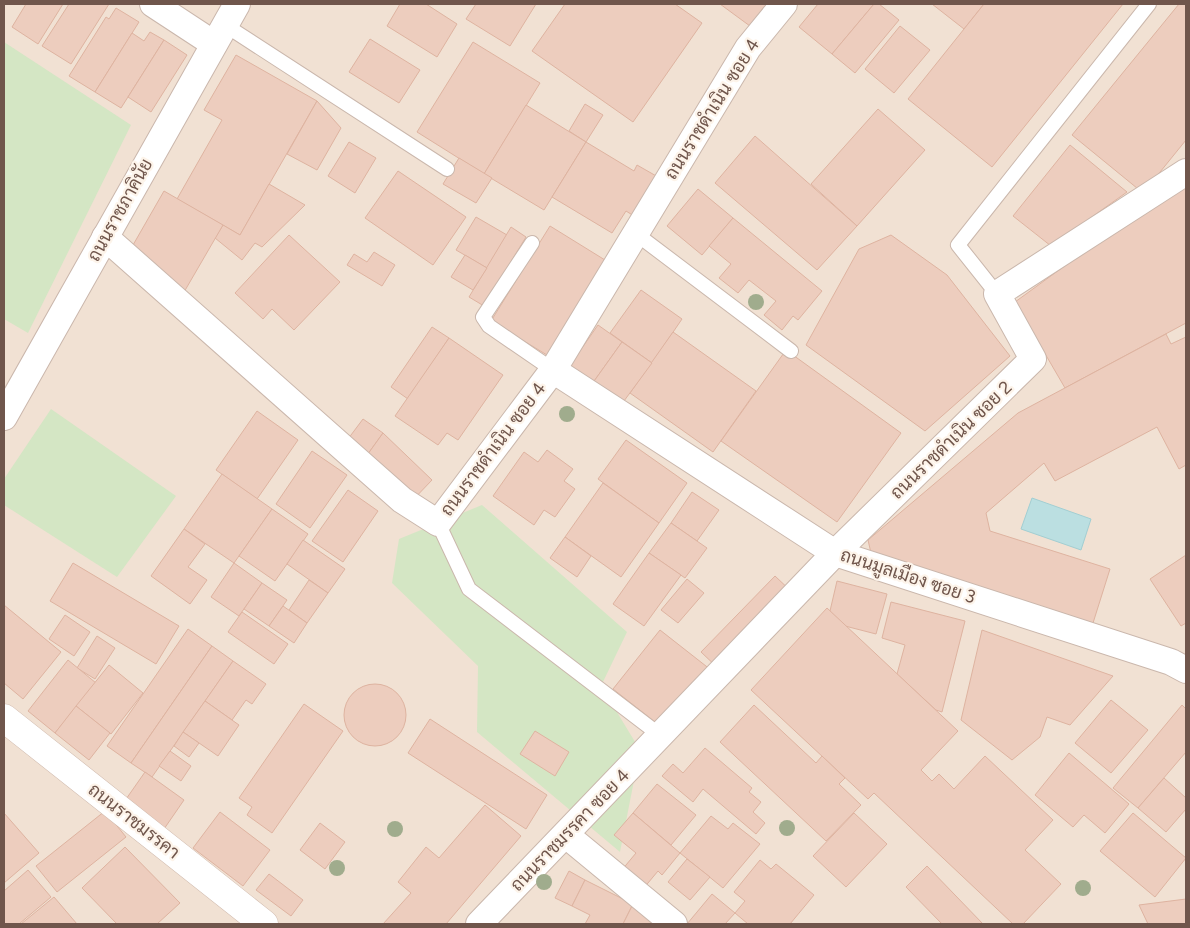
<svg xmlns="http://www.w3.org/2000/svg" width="1190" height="928" font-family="Figtree,Sarabun,sans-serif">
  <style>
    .residential { fill: #f1e1d3 }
    .green { fill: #d4e6c4 }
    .water { fill: #bbdfe1; stroke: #a2ced2 }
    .building { fill: #edcdbe; stroke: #deb3a0 }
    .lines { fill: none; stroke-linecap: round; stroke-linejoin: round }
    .lane-casing { stroke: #cab7ac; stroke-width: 16 }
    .street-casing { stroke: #cab7ac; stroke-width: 28 }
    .secondary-casing { stroke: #cfb9ac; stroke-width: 29 }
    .lane { stroke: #fff; stroke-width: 14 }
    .street { stroke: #fff; stroke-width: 26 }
    .secondary { stroke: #fff; stroke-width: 28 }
    .tree { fill: #a0ac8d }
    .labels { text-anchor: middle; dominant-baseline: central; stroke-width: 4.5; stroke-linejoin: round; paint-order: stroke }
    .street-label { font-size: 18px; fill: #70564c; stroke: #fdf4ea }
  </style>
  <rect width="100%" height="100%" fill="#faf0e4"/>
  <rect class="residential" x="4" y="4" width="1182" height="920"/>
  <g class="green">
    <path d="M4,42L131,125L28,333L4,319Z"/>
    <path d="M51,409L176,496L117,577L4,505V479Z"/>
    <path d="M482,505L627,632L601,686L640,750L620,852L477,732L478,666L392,583L399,539Z"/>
  </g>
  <path class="water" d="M1032,498L1091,519L1081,550L1021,529Z"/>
  <g class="building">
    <path d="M26,4H63L38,44L12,27Z"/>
    <path d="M69,4H109L71,64L42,46Z"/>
    <path d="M400,4H426L457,24L437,57L387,26Z"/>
    <path d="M476,4H536L510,46L466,19Z"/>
    <path d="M565,4H675L702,23L633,122L532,51Z"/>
    <path d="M720,4H773L754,29Z"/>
    <path d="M818,4H874L832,54L799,27Z"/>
    <path d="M874,4H879L899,20L855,73L832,54Z"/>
    <path d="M932,4H984L964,29Z"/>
    <path d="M984,4H1123L992,167L908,99Z"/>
    <path d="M1179,4H1186V140L1143,193L1072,135Z"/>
    <path d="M116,8L139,22L95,92L69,76L106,17L109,19Z"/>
    <path d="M900,26L930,50L894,93L865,69Z"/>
    <path d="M150,32L164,40L121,108L95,92L132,33L144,41Z"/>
    <path d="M370,39L420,70L399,103L349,72Z"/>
    <path d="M164,40L187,55L151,112L128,97Z"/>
    <path d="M473,42L540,83L484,174L417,132Z"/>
    <path d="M236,55L317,101L240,235L177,199L222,120L204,110Z"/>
    <path d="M317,101L341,128L317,170L287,154Z"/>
    <path d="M585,104L603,115L586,142L569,131Z"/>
    <path d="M526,105L586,142L544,210L484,174Z"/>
    <path d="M878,109L925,150L857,226L811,184Z"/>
    <path d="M755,136L857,226L817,270L715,183Z"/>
    <path d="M349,142L376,158L355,193L328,176Z"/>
    <path d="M586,142L634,171L637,165L658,177L634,216L626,211L612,233L552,197Z"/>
    <path d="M1070,145L1127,192L1051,246L1013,216Z"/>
    <path d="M459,158L492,178L476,203L443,184Z"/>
    <path d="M398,171L466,217L433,265L365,218Z"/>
    <path d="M269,184L305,205L262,247L255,243L242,260L215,238L223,225L240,235Z"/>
    <path d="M1186,187V323L1065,388L1015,302L1143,209Z"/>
    <path d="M698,189L733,218L702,255L667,226Z"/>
    <path d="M164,191L223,225L180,299L129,252Z"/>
    <path d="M476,217L507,235L487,268L456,250Z"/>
    <path d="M733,218L822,291L798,320L793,316L782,330L764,315L776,301L749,280L738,293L719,278L731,264L709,246Z"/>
    <path d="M550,226L605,260L547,355L491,321Z"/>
    <path d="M511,227L526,237L484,306L469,297Z"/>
    <path d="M289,235L340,282L294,330L272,309L263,319L235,293Z"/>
    <path d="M891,235L947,275L1010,356L925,431L806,345L859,249Z"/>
    <path d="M374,252L395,265L382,286L347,265L354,254L367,262Z"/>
    <path d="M465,255L487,268L473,290L451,277Z"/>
    <path d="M641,290L682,319L652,363L610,333Z"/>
    <path d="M598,325L622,342L592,384L568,368Z"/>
    <path d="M432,327L449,338L408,399L391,387Z"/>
    <path d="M673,332L756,391L713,452L630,393Z"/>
    <path d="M1166,334L1171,344L1186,337V465L1179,469L1157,427L1055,481L1044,463L986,513L990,531L1110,569L1093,623L871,553L868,540L1018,413Z"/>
    <path d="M449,338L503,375L458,440L447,433L438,445L395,416Z"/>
    <path d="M622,342L652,363L621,405L592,384Z"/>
    <path d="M786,350L901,433L837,522L721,441Z"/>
    <path d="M257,411L298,440L257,499L216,470Z"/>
    <path d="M363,419L383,433L365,458L345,443Z"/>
    <path d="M383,433L432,480L410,503L365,458Z"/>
    <path d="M626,440L687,483L659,523L598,479Z"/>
    <path d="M547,450L573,469L564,481L575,489L555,517L544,510L534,525L493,496L524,452L538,462Z"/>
    <path d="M312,451L347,475L310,528L276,504Z"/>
    <path d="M222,474L272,509L234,563L184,529Z"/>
    <path d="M603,483L659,523L621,577L565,537Z"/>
    <path d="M348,490L378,511L343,562L312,541Z"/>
    <path d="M692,492L719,510L697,541L671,523Z"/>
    <path d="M272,509L308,534L275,581L239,556Z"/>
    <path d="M671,523L707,548L685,578L649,553Z"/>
    <path d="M184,529L205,544L188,567L207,580L190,604L151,576Z"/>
    <path d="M565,537L591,556L577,577L550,558Z"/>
    <path d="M303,540L345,569L328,593L287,564Z"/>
    <path d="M649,553L681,575L644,626L613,604Z"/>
    <path d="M1186,555V623L1181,626L1150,579Z"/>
    <path d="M73,563L179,626L156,664L50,601Z"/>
    <path d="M234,563L262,583L239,616L211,597Z"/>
    <path d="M775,576L794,594L720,670L701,652Z"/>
    <path d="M687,579L704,593L678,623L661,610Z"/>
    <path d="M309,580L328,593L307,623L289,610Z"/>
    <path d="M837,581L887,594L876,634L845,626L830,611Z"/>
    <path d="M262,583L287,600L269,626L244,609Z"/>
    <path d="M891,602L965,621L942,712L936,710L897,674L905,645L882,638Z"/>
    <path d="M4,605L61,652L23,699L4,683Z"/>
    <path d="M283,606L307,623L294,643L269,626Z"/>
    <path d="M827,608L958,731L921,770L932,781L939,774L954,789L985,756L1053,820L1025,850L1061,884L1023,924H1013L874,793L868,799L751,690Z"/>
    <path d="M242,612L288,644L274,664L228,632Z"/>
    <path d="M65,615L90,632L74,656L49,639Z"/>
    <path d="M188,629L212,646L131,763L107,746Z"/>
    <path d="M660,630L711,670L664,729L613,689Z"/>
    <path d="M982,630L1113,676L1070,725L1047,717L1040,737L1012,760L961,720Z"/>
    <path d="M97,636L115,648L95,679L77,668Z"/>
    <path d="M212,646L233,661L152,777L131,763Z"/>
    <path d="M68,660L96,683L55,733L28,711Z"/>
    <path d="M233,661L266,684L252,704L246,700L232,720L205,701Z"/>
    <path d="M109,665L143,693L111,734L76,706Z"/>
    <circle cx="375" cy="715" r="31"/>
    <path d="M1111,700L1148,730L1111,773L1075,743Z"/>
    <path d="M205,701L239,725L218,756L183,732Z"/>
    <path d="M304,704L343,731L272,833L247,815L252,807L239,798Z"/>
    <path d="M754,705L816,763L822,756L845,778L839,784L861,805L826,841L720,742Z"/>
    <path d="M1182,705L1186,709V752L1138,808L1113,788Z"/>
    <path d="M76,706L110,733L89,760L55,733Z"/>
    <path d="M430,719L547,795L526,829L408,753Z"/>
    <path d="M535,731L569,752L555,776L520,754Z"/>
    <path d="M183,732L199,743L189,757L174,746Z"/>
    <path d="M705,748L752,788L749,792L761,802L753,812L765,823L756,834L703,789L693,802L662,776L673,764L683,773Z"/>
    <path d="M170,751L191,766L181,781L159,766Z"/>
    <path d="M1069,753L1129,804L1105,833L1084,815L1073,827L1035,795Z"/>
    <path d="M145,772L184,800L164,829L124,802Z"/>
    <path d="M1164,778L1186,798V809L1166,832L1138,808Z"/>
    <path d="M657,784L696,815L671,845L633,813Z"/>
    <path d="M485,805L521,836L446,924H383L411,893L398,882L426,847L439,858Z"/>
    <path d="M105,811L126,837L57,892L36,866Z"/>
    <path d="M220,812L270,850L243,886L193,848Z"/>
    <path d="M4,813L39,853L4,883Z"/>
    <path d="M633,813L680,853L662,875L658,871L643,889L621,871L636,853L614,835Z"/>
    <path d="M854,813L887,844L846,887L813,856Z"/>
    <path d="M1133,813L1186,858L1155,897L1100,851Z"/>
    <path d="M711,816L728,829L733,823L760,844L723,888L680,853Z"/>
    <path d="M320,823L345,842L325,869L300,850Z"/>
    <path d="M125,847L180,903L157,924H117L82,888Z"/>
    <path d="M687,859L710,877L690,900L668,882Z"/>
    <path d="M760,860L771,869L776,864L814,895L790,924H748L735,913L745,901L734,892Z"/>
    <path d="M927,866L983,924H942L906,887Z"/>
    <path d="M28,870L51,897L19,924H4V891Z"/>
    <path d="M569,871L585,880L572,906L555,898Z"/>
    <path d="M269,874L303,900L291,916L256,890Z"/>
    <path d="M585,880L633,904L623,924H585L590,915L572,906Z"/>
    <path d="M712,894L735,913L725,924H687Z"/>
    <path d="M54,897L77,924H21Z"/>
    <path d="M1186,899V924H1148L1139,905Z"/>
    <path d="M633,904L658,924H623Z"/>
  </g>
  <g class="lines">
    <defs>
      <g id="lane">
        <path d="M225,25L447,169"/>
        <path d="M635,233L791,351"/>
        <path d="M532,243L483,317L489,326L553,370"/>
        <path d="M997,294L958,245L1149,4"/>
        <path d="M438,523L469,589L661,736"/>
      </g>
      <g id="street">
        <path d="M153,4L214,44"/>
        <path d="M105,237L402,500L438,523L553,370L748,48L784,4"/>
        <path d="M553,370L835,553L1171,662L1186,670"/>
        <path d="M4,417L237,4"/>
        <path d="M566,835L674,924"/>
        <path d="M479,924L835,553L1033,359L997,294L1186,172"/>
      </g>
      <path id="secondary" d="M4,718L264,924"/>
    </defs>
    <use href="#lane" class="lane-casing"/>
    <use href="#street" class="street-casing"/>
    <use href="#secondary" class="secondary-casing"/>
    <use href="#lane" class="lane"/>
    <use href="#street" class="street"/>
    <use href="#secondary" class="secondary"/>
  </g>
  <g class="tree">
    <circle cx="756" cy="302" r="8"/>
    <circle cx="567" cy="414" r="8"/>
    <circle cx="787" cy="828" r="8"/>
    <circle cx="395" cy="829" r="8"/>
    <circle cx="337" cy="868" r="8"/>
    <circle cx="544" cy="882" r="8"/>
    <circle cx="1083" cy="888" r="8"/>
  </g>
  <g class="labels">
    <g class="street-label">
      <text transform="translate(712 109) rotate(-58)">ถนนราชดำเนิน ซอย 4</text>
      <text transform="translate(120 210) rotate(-61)">ถนนราชภาคินัย</text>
      <text transform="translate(951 440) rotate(-44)">ถนนราชดำเนิน ซอย 2</text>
      <text transform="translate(493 449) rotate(-53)">ถนนราชดำเนิน ซอย 4</text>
      <text transform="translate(908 576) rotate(18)">ถนนมูลเมือง ซอย 3</text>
      <text transform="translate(134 821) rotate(38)">ถนนราชมรรคา</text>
      <text transform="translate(570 830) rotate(-46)">ถนนราชมรรคา ซอย 4</text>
    </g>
  </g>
  <rect width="1190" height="928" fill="none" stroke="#70564c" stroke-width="10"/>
</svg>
